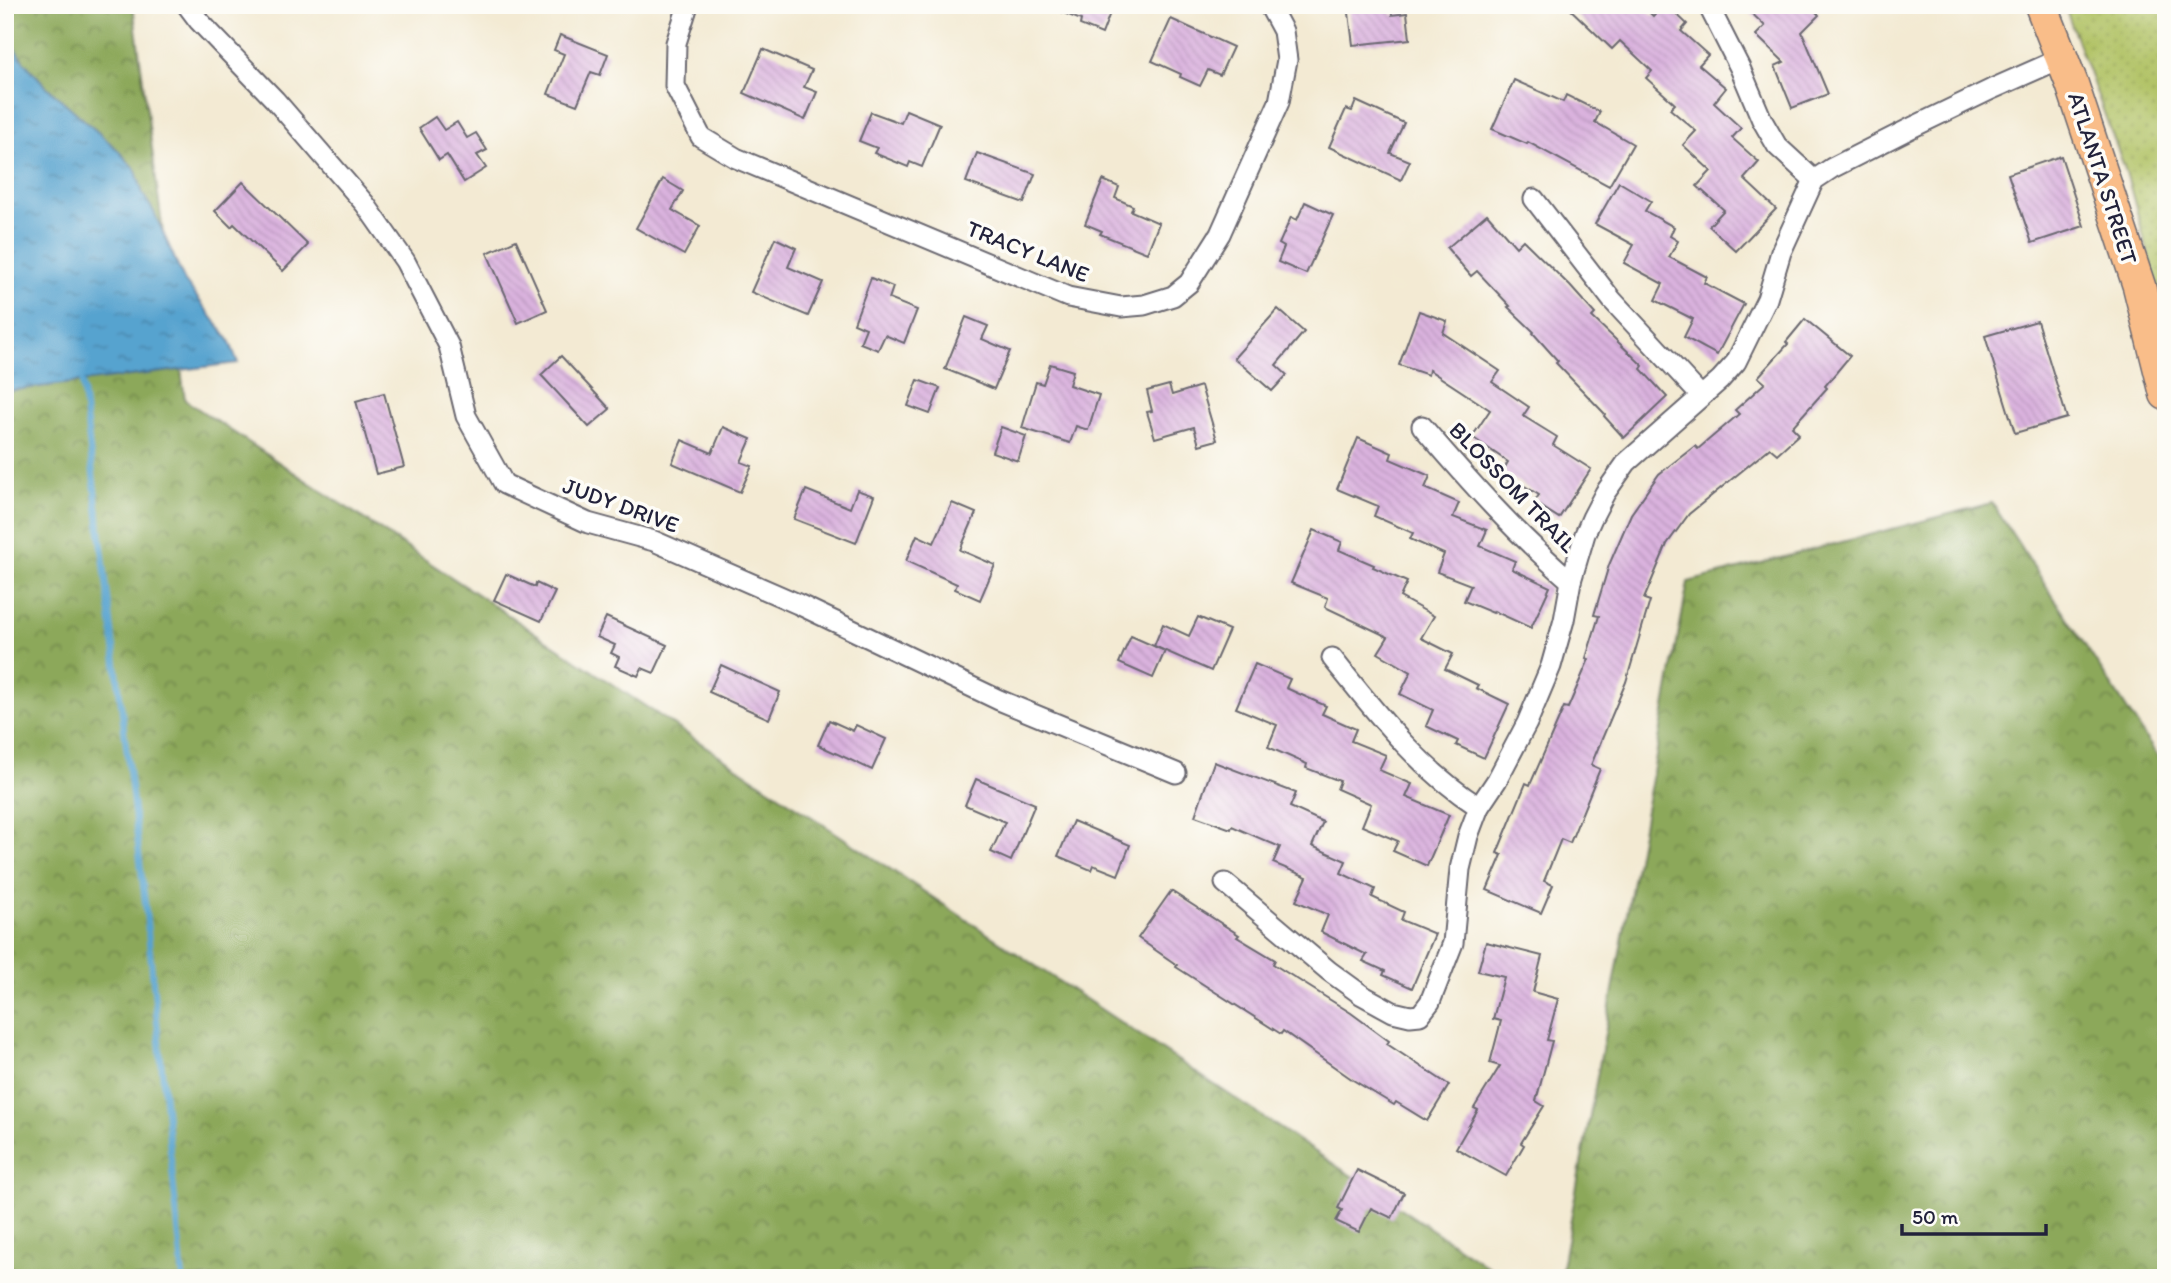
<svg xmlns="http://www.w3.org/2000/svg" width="2171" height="1283" font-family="Itim,sans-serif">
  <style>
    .forest { fill: url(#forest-crowns); stroke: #57654a; stroke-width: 2 }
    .park { fill: url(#park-dots); stroke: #6a7250; stroke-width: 2 }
    .water { fill: url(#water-ripples); stroke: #3c6285; stroke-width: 2 }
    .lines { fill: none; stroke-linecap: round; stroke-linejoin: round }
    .stream { stroke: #57a3cf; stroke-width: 6 }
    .building { fill: url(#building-back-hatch) }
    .minor-casing { stroke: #6b6870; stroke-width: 23 }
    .primary-casing { stroke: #6b6870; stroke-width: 35 }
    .minor { stroke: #fff; stroke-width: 19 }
    .primary { stroke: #f9bd89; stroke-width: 32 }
    .labels { text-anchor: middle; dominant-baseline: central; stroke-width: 7; stroke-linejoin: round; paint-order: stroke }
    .street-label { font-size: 23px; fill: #22223b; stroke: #fdfcf7 }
  </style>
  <defs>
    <pattern id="forest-crowns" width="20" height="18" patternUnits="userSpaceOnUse" patternTransform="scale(1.75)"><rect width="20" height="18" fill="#8ca85a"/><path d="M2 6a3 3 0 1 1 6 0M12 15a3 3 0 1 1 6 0" fill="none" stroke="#72884c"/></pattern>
    <pattern id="park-dots" width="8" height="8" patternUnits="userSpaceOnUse" patternTransform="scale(1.75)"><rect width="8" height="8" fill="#b1c265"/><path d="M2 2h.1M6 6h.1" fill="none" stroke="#98a659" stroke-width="1.8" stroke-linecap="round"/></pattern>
    <pattern id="water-ripples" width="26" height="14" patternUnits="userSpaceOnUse" patternTransform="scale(1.75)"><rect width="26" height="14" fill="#57a3cf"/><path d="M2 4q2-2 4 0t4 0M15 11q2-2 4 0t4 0" fill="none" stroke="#4884a9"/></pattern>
    <pattern id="building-back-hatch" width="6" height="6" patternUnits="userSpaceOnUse" patternTransform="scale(1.75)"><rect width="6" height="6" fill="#dab2de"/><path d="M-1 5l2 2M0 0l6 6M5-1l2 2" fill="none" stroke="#bb99bf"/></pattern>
  </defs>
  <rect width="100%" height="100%" fill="#fdfcf7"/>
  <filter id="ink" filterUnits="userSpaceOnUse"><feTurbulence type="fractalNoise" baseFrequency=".0143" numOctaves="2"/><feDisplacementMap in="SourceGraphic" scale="14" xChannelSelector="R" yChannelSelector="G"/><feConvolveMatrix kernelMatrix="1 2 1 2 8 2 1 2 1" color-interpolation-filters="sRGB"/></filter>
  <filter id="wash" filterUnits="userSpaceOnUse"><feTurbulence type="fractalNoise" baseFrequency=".00686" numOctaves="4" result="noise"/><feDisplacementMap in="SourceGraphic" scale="28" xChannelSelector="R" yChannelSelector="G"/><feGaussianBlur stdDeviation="1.57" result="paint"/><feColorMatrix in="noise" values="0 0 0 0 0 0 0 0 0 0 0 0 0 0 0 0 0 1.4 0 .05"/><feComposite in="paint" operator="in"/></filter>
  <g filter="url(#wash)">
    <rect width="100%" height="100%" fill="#f3ead3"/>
    <g class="forest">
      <path d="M5,5H133L185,400L1505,1278H5Z"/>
      <path d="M1992,503L2166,769V1278H1560L1688,582Z"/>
    </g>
    <path class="park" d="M2064,5H2166V318L2126,172Z"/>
    <path class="water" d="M5,34L24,62L46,86L119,151L136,171L143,194L154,212L184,280L229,340L238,363L5,391Z"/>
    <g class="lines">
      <path class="stream" d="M82,383L145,902L183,1278"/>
    </g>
    <g id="blocks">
      <g class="building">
        <path d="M1113,5L1102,34L1080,25L1081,20L1047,6Z"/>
        <path d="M1348,5H1390L1392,15L1407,13L1410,39L1353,45Z"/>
        <path d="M1566,5H1642L1653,16L1663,5H1667L1687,24L1681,31L1708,55L1699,65L1726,88L1714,103L1741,128L1732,138L1759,162L1744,179L1776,209L1736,251L1709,226L1724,210L1697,186L1711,171L1683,145L1696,131L1670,109L1675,104L1646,78L1652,71L1620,41L1612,49Z"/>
        <path d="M1743,5H1809L1819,15L1802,32L1828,94L1792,108L1775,66L1784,62L1756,35L1765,26Z"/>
        <path d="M1171,19L1233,47L1220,75L1208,70L1200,86L1180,77L1181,74L1152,61Z"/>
        <path d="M560,35L608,54L600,75L591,72L577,105L548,94L564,54L554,50Z"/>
        <path d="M763,49L812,70L804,87L817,92L805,120L744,93Z"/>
        <path d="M1514,80L1563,102L1566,95L1600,112L1595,122L1633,144L1609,186L1528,142L1527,144L1492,129Z"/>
        <path d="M1356,101L1404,123L1390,153L1410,161L1401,180L1329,147L1346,109L1352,111Z"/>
        <path d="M906,110L940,124L922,167L910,162L908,167L874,153L877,148L859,141L871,112L901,123Z"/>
        <path d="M435,117L444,130L457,122L467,138L476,133L487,150L477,155L486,168L464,182L447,155L439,160L419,128Z"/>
        <path d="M977,153L1035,174L1024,203L966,182Z"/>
        <path d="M2061,156L2084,226L2032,243L2008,174Z"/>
        <path d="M663,179L683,191L672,210L700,226L684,255L636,228Z"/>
        <path d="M1103,180L1119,187L1115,198L1133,206L1131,211L1159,223L1147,253L1100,234L1102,231L1085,224Z"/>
        <path d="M243,182L308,245L283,271L234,224L231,227L215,211Z"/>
        <path d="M1619,182L1651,201L1645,211L1674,227L1670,236L1678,241L1669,257L1707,277L1704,283L1744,304L1717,355L1684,337L1693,319L1655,300L1663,284L1624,263L1634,245L1595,224Z"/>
        <path d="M1305,202L1333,215L1306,274L1278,262L1284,247L1279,244L1291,217L1297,220Z"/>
        <path d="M1487,214L1516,247L1523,240L1570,286L1595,314L1592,317L1643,366L1641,369L1667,397L1624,438L1604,416L1605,414L1556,363L1558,361L1533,333L1534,332L1508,307L1510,306L1477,271L1471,276L1447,248Z"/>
        <path d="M775,238L796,248L788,267L823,282L808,316L751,292Z"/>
        <path d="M516,240L547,310L518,323L487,253Z"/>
        <path d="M871,278L893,287L889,299L917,310L904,343L885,335L878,350L860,343L866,328L854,323Z"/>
        <path d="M1278,309L1304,332L1276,365L1287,375L1272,391L1234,358Z"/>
        <path d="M1419,311L1447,321L1443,333L1500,371L1492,382L1529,407L1523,416L1557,437L1553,445L1591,469L1559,518L1534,502L1539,495L1502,472L1508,462L1472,437L1490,410L1429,370L1428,375L1399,365Z"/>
        <path d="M966,317L988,326L982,339L1010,351L994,389L945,369Z"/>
        <path d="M1805,319L1850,356L1825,386L1827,388L1792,427L1799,434L1777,454L1770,448L1689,514L1667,544L1644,599L1650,601L1626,682L1591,765L1600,769L1570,843L1561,839L1544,881L1553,885L1541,913L1487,890L1502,855L1497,853L1526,783L1530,785L1564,707L1568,708L1589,659L1586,658L1599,616L1594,615L1609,565L1631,514L1659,474L1695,446L1698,449L1739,414L1735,410L1765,383L1758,377L1788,344L1786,342Z"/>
        <path d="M2037,321L2067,418L2015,433L1985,336Z"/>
        <path d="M561,356L610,409L589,427L541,375Z"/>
        <path d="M1050,364L1073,371L1069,385L1099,395L1088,430L1076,426L1070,443L1022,428L1036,382L1043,384Z"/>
        <path d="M918,380L940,388L930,414L908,406Z"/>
        <path d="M1169,385L1172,395L1201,386L1217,440L1199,445L1194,427L1155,438L1147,412L1152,411L1147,391Z"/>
        <path d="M384,393L404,467L376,474L356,401Z"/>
        <path d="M723,427L751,439L741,462L752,466L740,492L672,463L682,440L712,453Z"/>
        <path d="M1001,427L1026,436L1018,461L992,452Z"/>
        <path d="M1358,438L1392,453L1390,459L1430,476L1425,488L1459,503L1453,517L1487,530L1480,546L1515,561L1512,569L1550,587L1531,628L1494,611L1493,613L1464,601L1471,585L1437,572L1444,554L1410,539L1413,533L1374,516L1378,506L1337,489Z"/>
        <path d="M806,490L850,508L857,490L874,496L856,543L794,519Z"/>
        <path d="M952,503L976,513L960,550L995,565L980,600L955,589L957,584L906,561L917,535L934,543Z"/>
        <path d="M1314,530L1342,542L1339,550L1374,565L1373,567L1407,582L1400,597L1434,616L1421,638L1453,654L1445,669L1478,685L1476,688L1509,704L1484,758L1456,745L1458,741L1426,726L1433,710L1400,694L1411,672L1378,653L1388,637L1325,607L1328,598L1291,583Z"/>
        <path d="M506,574L535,587L536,583L555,592L541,621L494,600Z"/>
        <path d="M606,617L667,645L654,673L642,668L638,676L615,666L619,657L611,653L615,645L597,637Z"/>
        <path d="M1198,617L1229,630L1211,671L1154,646L1163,624L1189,636Z"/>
        <path d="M1131,636L1165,651L1153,678L1119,663Z"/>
        <path d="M1255,664L1290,679L1286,688L1326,706L1322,714L1356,729L1351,741L1386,755L1379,770L1412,784L1406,797L1449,815L1427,866L1393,851L1398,841L1362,826L1371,804L1337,789L1340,781L1306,768L1307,764L1268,747L1277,725L1236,708Z"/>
        <path d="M721,665L780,692L769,719L709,692Z"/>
        <path d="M829,720L853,731L856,725L886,739L872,770L818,745Z"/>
        <path d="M1214,762L1296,793L1290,807L1323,822L1312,846L1346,861L1341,873L1375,889L1372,897L1404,912L1401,920L1435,934L1412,988L1383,975L1385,971L1363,961L1367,955L1321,932L1328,915L1296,901L1307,877L1273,863L1280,847L1232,826L1231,829L1195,816Z"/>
        <path d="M976,779L1035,804L1011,861L991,852L1005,822L965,805Z"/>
        <path d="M1073,821L1130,845L1118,875L1093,865L1091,870L1058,856Z"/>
        <path d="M1171,891L1239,935L1237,937L1275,960L1273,964L1351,1013L1389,1041L1387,1044L1449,1085L1427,1121L1396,1102L1394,1105L1353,1080L1283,1031L1281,1034L1176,967L1177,965L1138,938Z"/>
        <path d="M1486,942L1542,956L1533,992L1558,999L1547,1040L1552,1041L1536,1101L1544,1106L1521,1143L1524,1145L1506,1176L1456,1148L1478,1110L1474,1108L1500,1066L1490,1063L1501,1021L1493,1019L1504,977L1478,971Z"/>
        <path d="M1357,1170L1404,1193L1392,1218L1371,1208L1359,1232L1336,1221L1342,1210L1338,1208Z"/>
      </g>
    </g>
  </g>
  <g filter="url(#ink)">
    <use href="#blocks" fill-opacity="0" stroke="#6b6870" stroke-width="2"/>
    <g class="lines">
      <defs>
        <g id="minor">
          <path d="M187,5L199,21L275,100L365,204L405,261L449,346L466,416L504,484L588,523L654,541L798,604L999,700L1176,773"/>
          <path d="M688,5L676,43L675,86L701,137L736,158L1068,297L1121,307L1144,305L1173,296L1189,283L1220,234L1279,102L1287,60L1283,31L1269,5"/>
          <path d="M1708,5L1740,68L1762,120L1777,146L1814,180"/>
          <path d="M1534,199L1612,300L1701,396"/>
          <path d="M1422,426C1469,481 1516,534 1571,581"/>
          <path d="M1332,658C1377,714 1418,768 1479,807"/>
          <path d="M1225,883L1329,971L1362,995L1393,1012L1410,1016L1420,1015L1430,1002L1453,943L1460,869L1468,836L1479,807L1497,780L1527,723L1551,666L1564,620L1571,581L1585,534L1592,518L1605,493L1627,462L1720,380L1736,362L1767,299L1781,252L1814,180L1832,168L1911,128L1992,89L2062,58"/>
        </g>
        <path id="primary" d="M2041,5L2072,84L2139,286L2166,394"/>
      </defs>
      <use href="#minor" class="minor-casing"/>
      <use href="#primary" class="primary-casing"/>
      <use href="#minor" class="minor"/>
      <use href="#primary" class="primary"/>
    </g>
  </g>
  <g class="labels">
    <g class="street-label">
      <text transform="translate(2103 178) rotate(72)">ATLANTA STREET</text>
      <text transform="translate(1028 251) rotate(22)">TRACY LANE</text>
      <text transform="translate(1513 487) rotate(46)">BLOSSOM TRAIL</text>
      <text transform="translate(621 505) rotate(20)">JUDY DRIVE</text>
    </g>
  </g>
  <rect width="2171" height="1283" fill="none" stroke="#fdfcf7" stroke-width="28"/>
  <path d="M1902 1224v10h144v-10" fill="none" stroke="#22223b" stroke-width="3.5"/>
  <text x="1912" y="1224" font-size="21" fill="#22223b" stroke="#fdfcf7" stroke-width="5" paint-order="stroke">50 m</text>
</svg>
